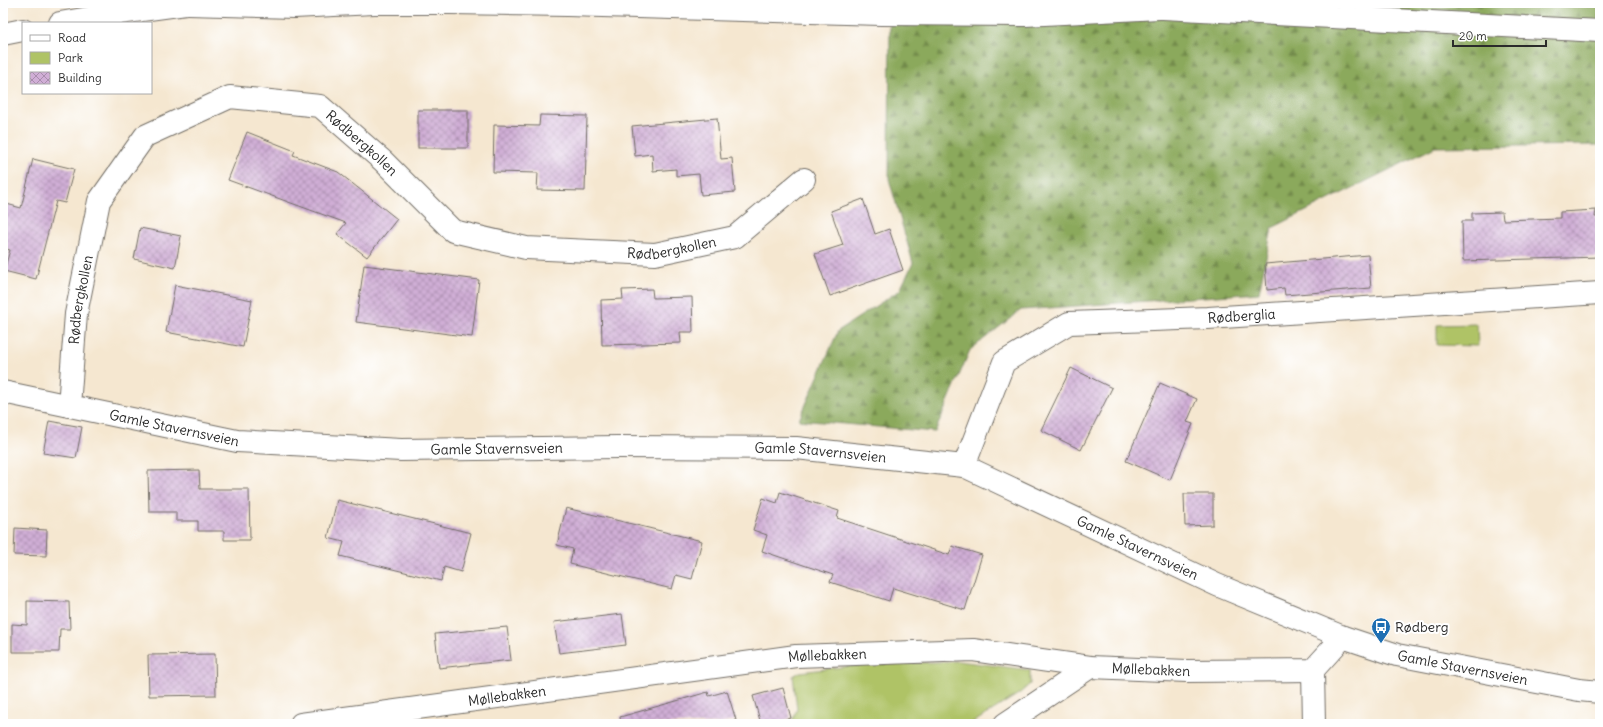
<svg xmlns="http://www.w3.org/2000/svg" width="1603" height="727" font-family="Delius,sans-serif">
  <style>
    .green { fill: #afc366; stroke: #6d7748 }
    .forest { fill: url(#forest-firs); stroke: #5b6a43 }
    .building { fill: url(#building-cross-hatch) }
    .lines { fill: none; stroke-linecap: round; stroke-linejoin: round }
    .minor-casing { stroke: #726d65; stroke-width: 24 }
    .tertiary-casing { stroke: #726d65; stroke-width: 24 }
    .primary-casing { stroke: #726d65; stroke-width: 24 }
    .minor { stroke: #fff; stroke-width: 22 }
    .tertiary { stroke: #fff; stroke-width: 22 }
    .primary { stroke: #fff; stroke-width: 22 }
    .labels { text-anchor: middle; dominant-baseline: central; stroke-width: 4; stroke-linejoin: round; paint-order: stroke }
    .street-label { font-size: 14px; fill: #2b2b2b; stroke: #fff }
    .poi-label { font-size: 14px; fill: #2b2b2b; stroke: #fff; text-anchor: start }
  </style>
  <defs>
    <pattern id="forest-firs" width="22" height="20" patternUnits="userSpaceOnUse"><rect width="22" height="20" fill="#8ba95b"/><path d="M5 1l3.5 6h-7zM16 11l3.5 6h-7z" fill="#728a4b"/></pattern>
    <pattern id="building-cross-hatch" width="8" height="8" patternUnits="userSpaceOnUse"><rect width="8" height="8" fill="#d0aed6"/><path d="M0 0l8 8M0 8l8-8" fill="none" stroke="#a98eae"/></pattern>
  </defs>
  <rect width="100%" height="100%" fill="#fff"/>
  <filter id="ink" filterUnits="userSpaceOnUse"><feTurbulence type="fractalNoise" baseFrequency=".025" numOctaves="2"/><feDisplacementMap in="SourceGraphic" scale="8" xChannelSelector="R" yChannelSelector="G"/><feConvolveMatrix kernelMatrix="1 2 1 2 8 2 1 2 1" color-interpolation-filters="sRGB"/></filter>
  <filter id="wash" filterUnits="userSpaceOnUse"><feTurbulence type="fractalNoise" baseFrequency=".012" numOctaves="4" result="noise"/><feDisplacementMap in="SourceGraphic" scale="16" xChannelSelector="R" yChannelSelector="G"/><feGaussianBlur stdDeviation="0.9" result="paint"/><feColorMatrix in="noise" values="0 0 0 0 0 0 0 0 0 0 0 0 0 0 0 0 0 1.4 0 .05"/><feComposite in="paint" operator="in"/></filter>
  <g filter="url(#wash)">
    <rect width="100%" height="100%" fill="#f5e7d0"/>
    <g class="green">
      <path d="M1477,324L1478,346L1437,345V325Z"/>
      <path d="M958,661L1030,670V684L1020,693L971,724H777L793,719L797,709L793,676L800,672L851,666Z"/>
    </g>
    <path class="forest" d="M890,3H1600V145L1435,147L1272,228L1259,293L1021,310L970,350L935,432L799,420L838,331L900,290L913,263L889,179Z"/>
    <g id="blocks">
      <g class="building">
        <rect x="418" y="110" width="50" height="38"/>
        <path d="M540,115L587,116L585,191L537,190L538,173L493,172L494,125L539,126Z"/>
        <path d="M717,118L721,159L732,158L735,192L701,195L699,174L676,176V169L653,171L652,154L635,156L632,126Z"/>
        <path d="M247,132L295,151L293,155L338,172L397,219L367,257L337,234L346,223L228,180Z"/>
        <path d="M33,159L74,169L65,203L56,201L36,279L4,271L10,250L3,248V203L21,208Z"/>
        <path d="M863,199L875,234L889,229L903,270L830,296L815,254L843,245L831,211Z"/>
        <path d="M1596,210L1595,217H1600V257L1463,261L1462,221H1472V213L1502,212L1503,220L1560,218V212Z"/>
        <path d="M140,228L181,236L175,268L134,259Z"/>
        <path d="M1368,255L1371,288L1285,295L1284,288L1267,290L1265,264Z"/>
        <path d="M364,265L479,280L472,337L356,322Z"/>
        <path d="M175,285L252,300L243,347L166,332Z"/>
        <path d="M652,289L653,298L692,297L693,332H680L681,343L602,345L601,300L623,299L622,290Z"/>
        <path d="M1071,368L1112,388L1081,450L1041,430Z"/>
        <path d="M1160,383L1197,399L1187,422L1193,424L1170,480L1126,461Z"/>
        <path d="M49,421L82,427L76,458L43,453Z"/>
        <path d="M199,470L200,489H249L250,540H224V531H198V521H176V512H149L148,471Z"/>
        <path d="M780,492L839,511L837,518L949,555L952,546L982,555L965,610L893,588L889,601L830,582L833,575L762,551L767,535L753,530L763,498L777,503Z"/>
        <path d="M1184,494H1213V525L1185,526Z"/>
        <path d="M337,500L471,533L461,572L444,567L441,581L340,556L344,542L328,538Z"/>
        <path d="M566,508L702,541L692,579L676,575L672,589L570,564L573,549L557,545Z"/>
        <path d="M15,528L47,530L46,556L14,555Z"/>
        <path d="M27,601L69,602L70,629H60L59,652H12V624L27,625Z"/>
        <path d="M622,614L626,645L559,653L554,622Z"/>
        <path d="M507,627L511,660L439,668L435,634Z"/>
        <path d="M215,654L216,695L149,696L148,655Z"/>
        <path d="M783,688L791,718L770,724H761L753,696Z"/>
        <path d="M727,691L736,720L720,724H621L620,717L708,692L709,696Z"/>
      </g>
    </g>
  </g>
  <g filter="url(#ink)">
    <use href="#blocks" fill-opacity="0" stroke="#726d65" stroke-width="1"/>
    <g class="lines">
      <defs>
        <g id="minor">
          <path id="s1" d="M69,406L76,314L99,201L145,136L230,97L320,106L383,161L453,231L526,248L655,254L735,237L804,179"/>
          <path id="s2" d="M964,466L1004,362L1069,323L1208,318L1600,293"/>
          <path d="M1313,670L1314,724"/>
          <path id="s3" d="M301,724L796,656L973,650L1090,667L1187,671L1313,670L1343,637"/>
          <path d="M1005,724L1090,667"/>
        </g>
        <g id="tertiary">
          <path id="s4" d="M3,392L237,441L401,450L618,447L796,448L964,466L1217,585L1343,637L1397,655L1579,690L1600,692"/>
        </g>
        <g id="primary">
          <path d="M188,4L294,7L374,3H450L567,5L881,14L1025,15L1159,8"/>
          <path d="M1144,7L1600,31"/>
          <path d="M60,23L112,14L193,3"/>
          <path d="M3,34L23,30"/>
        </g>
      </defs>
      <use href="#minor" class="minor-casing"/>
      <use href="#tertiary" class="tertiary-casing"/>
      <use href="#primary" class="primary-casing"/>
      <use href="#minor" class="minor"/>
      <use href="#tertiary" class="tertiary"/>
      <use href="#primary" class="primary"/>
    </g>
  </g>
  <defs>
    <symbol id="bus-pin" viewBox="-11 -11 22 30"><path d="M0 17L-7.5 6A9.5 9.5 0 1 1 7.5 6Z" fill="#1f6fb2" stroke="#fff"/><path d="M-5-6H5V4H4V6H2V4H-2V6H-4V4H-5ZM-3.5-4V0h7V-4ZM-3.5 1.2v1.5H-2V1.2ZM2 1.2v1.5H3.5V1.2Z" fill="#fff"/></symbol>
  </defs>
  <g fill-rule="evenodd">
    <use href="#bus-pin" x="1370" y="616" width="22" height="30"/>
  </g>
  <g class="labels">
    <g class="street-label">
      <text stroke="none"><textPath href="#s1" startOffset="527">Rødbergkollen</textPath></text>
      <text stroke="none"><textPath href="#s1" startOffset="875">Rødbergkollen</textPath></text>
      <text stroke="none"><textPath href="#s1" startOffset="107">Rødbergkollen</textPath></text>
      <text stroke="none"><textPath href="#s2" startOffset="360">Rødberglia</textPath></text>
      <text stroke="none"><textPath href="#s4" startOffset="175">Gamle Stavernsveien</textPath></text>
      <text stroke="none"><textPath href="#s4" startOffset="499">Gamle Stavernsveien</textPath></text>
      <text stroke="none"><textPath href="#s4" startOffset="823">Gamle Stavernsveien</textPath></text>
      <text stroke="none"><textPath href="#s4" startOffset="1159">Gamle Stavernsveien</textPath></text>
      <text stroke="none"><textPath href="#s3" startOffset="531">Møllebakken</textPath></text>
      <text stroke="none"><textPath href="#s4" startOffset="1507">Gamle Stavernsveien</textPath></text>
      <text stroke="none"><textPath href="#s3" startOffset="856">Møllebakken</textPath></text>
      <text stroke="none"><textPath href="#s3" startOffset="208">Møllebakken</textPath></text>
    </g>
    <g class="poi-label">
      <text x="1395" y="627">Rødberg</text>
    </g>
  </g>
  <rect width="1603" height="727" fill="none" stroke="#fff" stroke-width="16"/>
  <rect x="22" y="22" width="130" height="72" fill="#ffffff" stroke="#aaaaaa"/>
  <rect x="30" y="35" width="20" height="6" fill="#ffffff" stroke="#aaaaaa"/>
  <text x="58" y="42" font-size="12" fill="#2b2b2b">Road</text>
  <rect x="30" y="52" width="20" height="12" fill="#afc366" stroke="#aaaaaa"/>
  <text x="58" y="62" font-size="12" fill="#2b2b2b">Park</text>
  <rect x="30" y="72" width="20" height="12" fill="url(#building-cross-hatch)" stroke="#aaaaaa"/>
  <text x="58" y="82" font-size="12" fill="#2b2b2b">Building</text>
  <path d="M1453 40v6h93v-6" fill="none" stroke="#2b2b2b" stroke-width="2"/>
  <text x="1459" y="40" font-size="12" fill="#2b2b2b" stroke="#ffffff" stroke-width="3" paint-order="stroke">20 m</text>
</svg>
